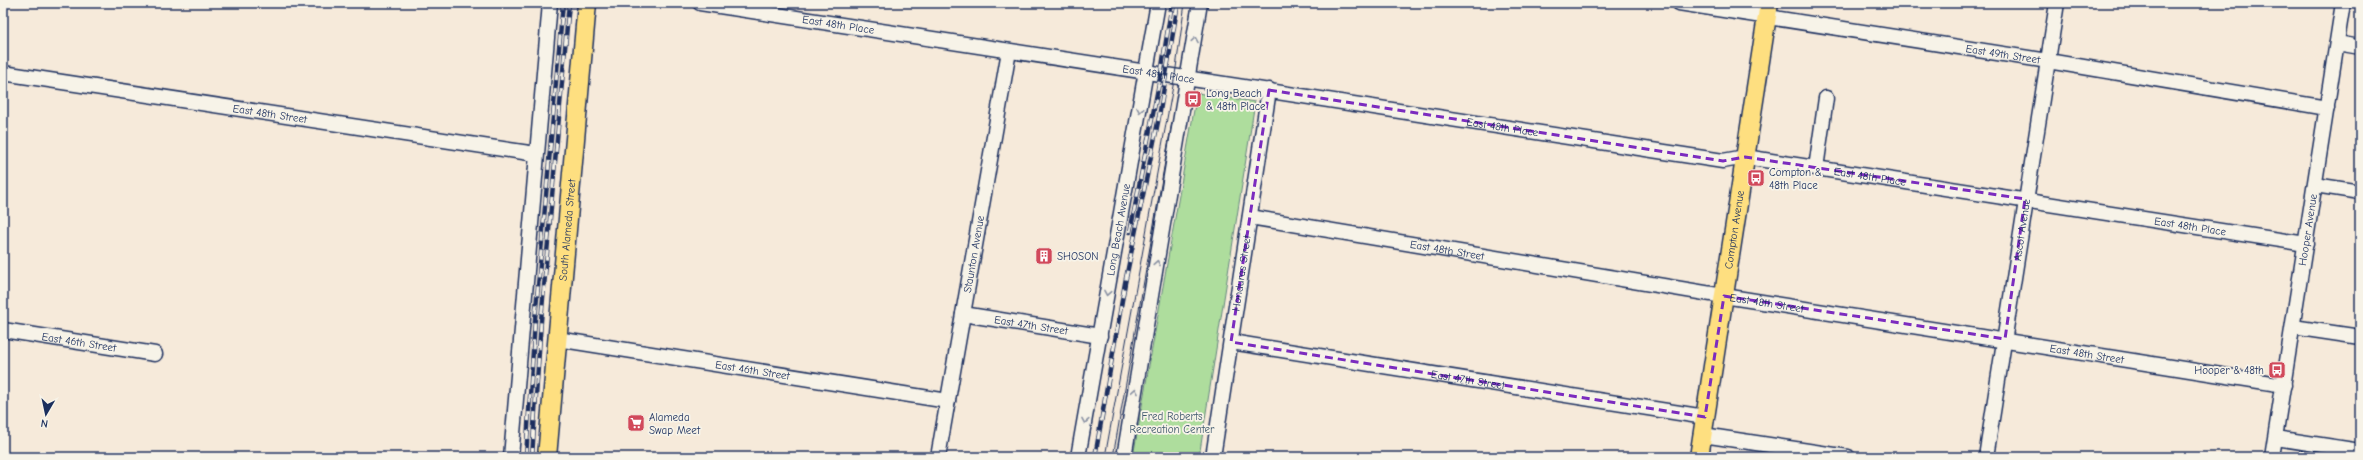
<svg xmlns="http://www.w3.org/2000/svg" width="2363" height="460" font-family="'Comic Neue',sans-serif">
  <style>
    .green { fill: #aedd9d; stroke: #64867e }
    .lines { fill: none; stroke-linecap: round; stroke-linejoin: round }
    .minor-casing { stroke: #1b2f5e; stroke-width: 17 }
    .major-casing { stroke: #1b2f5e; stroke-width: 21 }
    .minor { stroke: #f7f3e8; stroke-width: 14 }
    .major { stroke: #fedf80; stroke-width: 18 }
    .tram { stroke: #1b2f5e; stroke-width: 1 }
    .rail-casing { stroke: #1b2f5e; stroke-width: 4.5 }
    .rail { stroke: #f7f3e8; stroke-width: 3; stroke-dasharray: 9; stroke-linecap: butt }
    .oneway { stroke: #8991a3 }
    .marked { fill: none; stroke: #7b2cbf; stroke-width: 3; stroke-dasharray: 8 5; stroke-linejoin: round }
    .labels { text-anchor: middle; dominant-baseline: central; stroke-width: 3.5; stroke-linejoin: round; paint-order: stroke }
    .street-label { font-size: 11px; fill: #1b2f5e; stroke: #f7f3e8 }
    .poi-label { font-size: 11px; fill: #1b2f5e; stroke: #f7f3e8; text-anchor: start }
    .park-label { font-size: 11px; fill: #405a6e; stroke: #f7f3e8 }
  </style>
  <rect width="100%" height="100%" fill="#f6eada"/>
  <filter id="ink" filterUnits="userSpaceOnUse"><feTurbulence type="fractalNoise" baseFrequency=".025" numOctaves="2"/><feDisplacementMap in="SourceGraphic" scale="8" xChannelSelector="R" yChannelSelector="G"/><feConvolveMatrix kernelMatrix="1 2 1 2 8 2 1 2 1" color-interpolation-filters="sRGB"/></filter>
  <g filter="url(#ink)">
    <path class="green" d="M1197,93L1255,102L1199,457H1133Z"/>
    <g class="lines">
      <defs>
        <g id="minor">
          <path id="s1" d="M700,3L1723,161L1745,157L2306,244"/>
          <path id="s2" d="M1679,3L2048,61L2327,108"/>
          <path d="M2337,43L2360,47"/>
          <path id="s3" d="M3,73L536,154"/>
          <path d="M1816,168L1826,98"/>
          <path d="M2315,185L2360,192"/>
          <path id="s4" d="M1250,217L1705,293L2284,385"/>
          <path id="s5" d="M963,314L1100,336"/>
          <path d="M2293,327L2360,337"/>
          <path id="s6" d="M3,330L155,354"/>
          <path id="s7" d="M557,339L948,401"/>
          <path id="s8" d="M1231,342L1705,417"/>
          <path d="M1703,435L1848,457"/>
          <path d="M2276,438L2360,451"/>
          <path d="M511,457L550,3"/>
          <path id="s9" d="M938,457L1009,51"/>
          <path id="s10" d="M1078,457L1158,3"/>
          <path d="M1124,457L1200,3"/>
          <path id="s11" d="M1213,457L1269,90"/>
          <path id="s12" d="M1986,457L2057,3"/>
          <path id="s13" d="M2272,457L2343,3"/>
        </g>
        <g id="major">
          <path id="s14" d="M547,457L587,3"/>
          <path id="s15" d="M1699,457L1769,3"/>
        </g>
      </defs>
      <use href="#minor" class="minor-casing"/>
      <use href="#major" class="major-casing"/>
      <use href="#minor" class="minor"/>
      <use href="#major" class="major"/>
      <g class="tram">
        <path d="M1105,457L1175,75L1185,3"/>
        <path d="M1113,457L1172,122"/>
      </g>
      <defs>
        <g id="rail">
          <path d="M1130,232L1161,73L1172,3"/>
          <path d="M526,457L535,320L563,3"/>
          <path d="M532,457L541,321L569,3"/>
          <path d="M1095,457L1125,283L1159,117L1178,3"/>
        </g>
      </defs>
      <use href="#rail" class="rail-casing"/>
      <use href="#rail" class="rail"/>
    </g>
    <defs><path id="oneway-chevron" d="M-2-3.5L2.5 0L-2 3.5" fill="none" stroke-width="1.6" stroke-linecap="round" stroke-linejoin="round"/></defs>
    <g class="oneway">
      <use href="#oneway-chevron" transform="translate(1195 40) rotate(-81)"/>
      <use href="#oneway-chevron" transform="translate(1140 110) rotate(100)"/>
      <use href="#oneway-chevron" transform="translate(1157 263) rotate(-80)"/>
      <use href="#oneway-chevron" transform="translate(1107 293) rotate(100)"/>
      <use href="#oneway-chevron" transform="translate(1135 391) rotate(-80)"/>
      <use href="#oneway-chevron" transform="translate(1085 421) rotate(100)"/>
    </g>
  </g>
  <path class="marked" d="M1269,90L1723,161L1745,157L2025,199L2005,339L1724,296L1705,417L1231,342Z"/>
  <defs>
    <symbol id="bus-square" viewBox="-11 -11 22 22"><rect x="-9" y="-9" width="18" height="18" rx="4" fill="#d1495b" stroke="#f7f3e8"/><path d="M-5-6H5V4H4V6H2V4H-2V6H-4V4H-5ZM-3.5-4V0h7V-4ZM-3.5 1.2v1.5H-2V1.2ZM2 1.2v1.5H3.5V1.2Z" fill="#fff"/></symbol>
    <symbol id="building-square" viewBox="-11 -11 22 22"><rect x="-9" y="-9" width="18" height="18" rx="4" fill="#d1495b" stroke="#f7f3e8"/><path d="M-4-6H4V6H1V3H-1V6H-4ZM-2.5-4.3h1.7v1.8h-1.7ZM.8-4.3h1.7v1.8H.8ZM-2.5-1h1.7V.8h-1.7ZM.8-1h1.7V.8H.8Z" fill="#fff"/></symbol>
    <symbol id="supermarket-square" viewBox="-11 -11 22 22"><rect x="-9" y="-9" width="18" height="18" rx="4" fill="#d1495b" stroke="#f7f3e8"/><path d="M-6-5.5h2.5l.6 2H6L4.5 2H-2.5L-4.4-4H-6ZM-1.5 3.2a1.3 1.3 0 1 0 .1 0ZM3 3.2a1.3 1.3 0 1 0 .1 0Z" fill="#fff"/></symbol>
  </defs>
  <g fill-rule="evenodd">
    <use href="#bus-square" x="1183" y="89" width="20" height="20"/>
    <use href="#bus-square" x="1746" y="168" width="20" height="20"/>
    <use href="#building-square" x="1034" y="246" width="20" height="20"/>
    <use href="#bus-square" x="2267" y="360" width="20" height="20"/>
    <use href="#supermarket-square" x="626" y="413" width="20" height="20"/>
  </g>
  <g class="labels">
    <g class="street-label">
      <text stroke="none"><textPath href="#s1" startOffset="140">East 48th Place</textPath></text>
      <text stroke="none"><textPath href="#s2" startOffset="328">East 49th Street</textPath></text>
      <text stroke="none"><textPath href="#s1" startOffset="464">East 48th Place</textPath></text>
      <text stroke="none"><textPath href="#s3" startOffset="270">East 48th Street</textPath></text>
      <text stroke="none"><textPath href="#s1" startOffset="812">East 48th Place</textPath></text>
      <text stroke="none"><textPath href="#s1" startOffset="1184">East 48th Place</textPath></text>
      <text stroke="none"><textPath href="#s1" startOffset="1508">East 48th Place</textPath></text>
      <text stroke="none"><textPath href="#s14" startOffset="228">South Alameda Street</textPath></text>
      <text stroke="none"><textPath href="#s10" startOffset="231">Long Beach Avenue</textPath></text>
      <text stroke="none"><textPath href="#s15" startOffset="230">Compton Avenue</textPath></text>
      <text stroke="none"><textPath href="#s12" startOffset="230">Ascot Avenue</textPath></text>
      <text stroke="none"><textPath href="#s13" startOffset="230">Hooper Avenue</textPath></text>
      <text stroke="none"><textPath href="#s4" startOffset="200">East 48th Street</textPath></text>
      <text stroke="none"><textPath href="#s9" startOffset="206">Staunton Avenue</textPath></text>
      <text stroke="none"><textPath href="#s11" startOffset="186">Honduras Street</textPath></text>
      <text stroke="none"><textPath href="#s4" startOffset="524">East 48th Street</textPath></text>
      <text stroke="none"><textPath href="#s5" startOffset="69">East 47th Street</textPath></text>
      <text stroke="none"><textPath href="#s6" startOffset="77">East 46th Street</textPath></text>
      <text stroke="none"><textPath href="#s4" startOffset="848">East 48th Street</textPath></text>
      <text stroke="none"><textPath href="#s7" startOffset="198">East 46th Street</textPath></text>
      <text stroke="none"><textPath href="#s8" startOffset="240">East 47th Street</textPath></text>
    </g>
    <g class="poi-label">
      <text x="1206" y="93">Long Beach<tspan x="1206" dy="13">&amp; 48th Place</tspan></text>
      <text x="1769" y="172">Compton &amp;<tspan x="1769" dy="13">48th Place</tspan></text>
      <text x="1057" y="256">SHOSON</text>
      <text x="2264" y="370" text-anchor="end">Hooper &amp; 48th</text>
      <text x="649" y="417">Alameda<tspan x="649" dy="13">Swap Meet</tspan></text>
    </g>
    <g class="park-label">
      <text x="1172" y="416">Fred Roberts<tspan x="1172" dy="13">Recreation Center</tspan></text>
    </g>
  </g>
  <rect width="2363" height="460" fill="none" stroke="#f7f3e8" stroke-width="16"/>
  <rect x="8" y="8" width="2347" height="444" fill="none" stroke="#1b2f5e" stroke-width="1.5" filter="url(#ink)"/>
  <g transform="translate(46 414) rotate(189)" stroke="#f7f3e8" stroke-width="3" paint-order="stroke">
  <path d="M0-3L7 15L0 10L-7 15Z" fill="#1b2f5e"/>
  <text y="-6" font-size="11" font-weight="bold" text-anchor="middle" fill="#1b2f5e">N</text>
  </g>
</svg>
